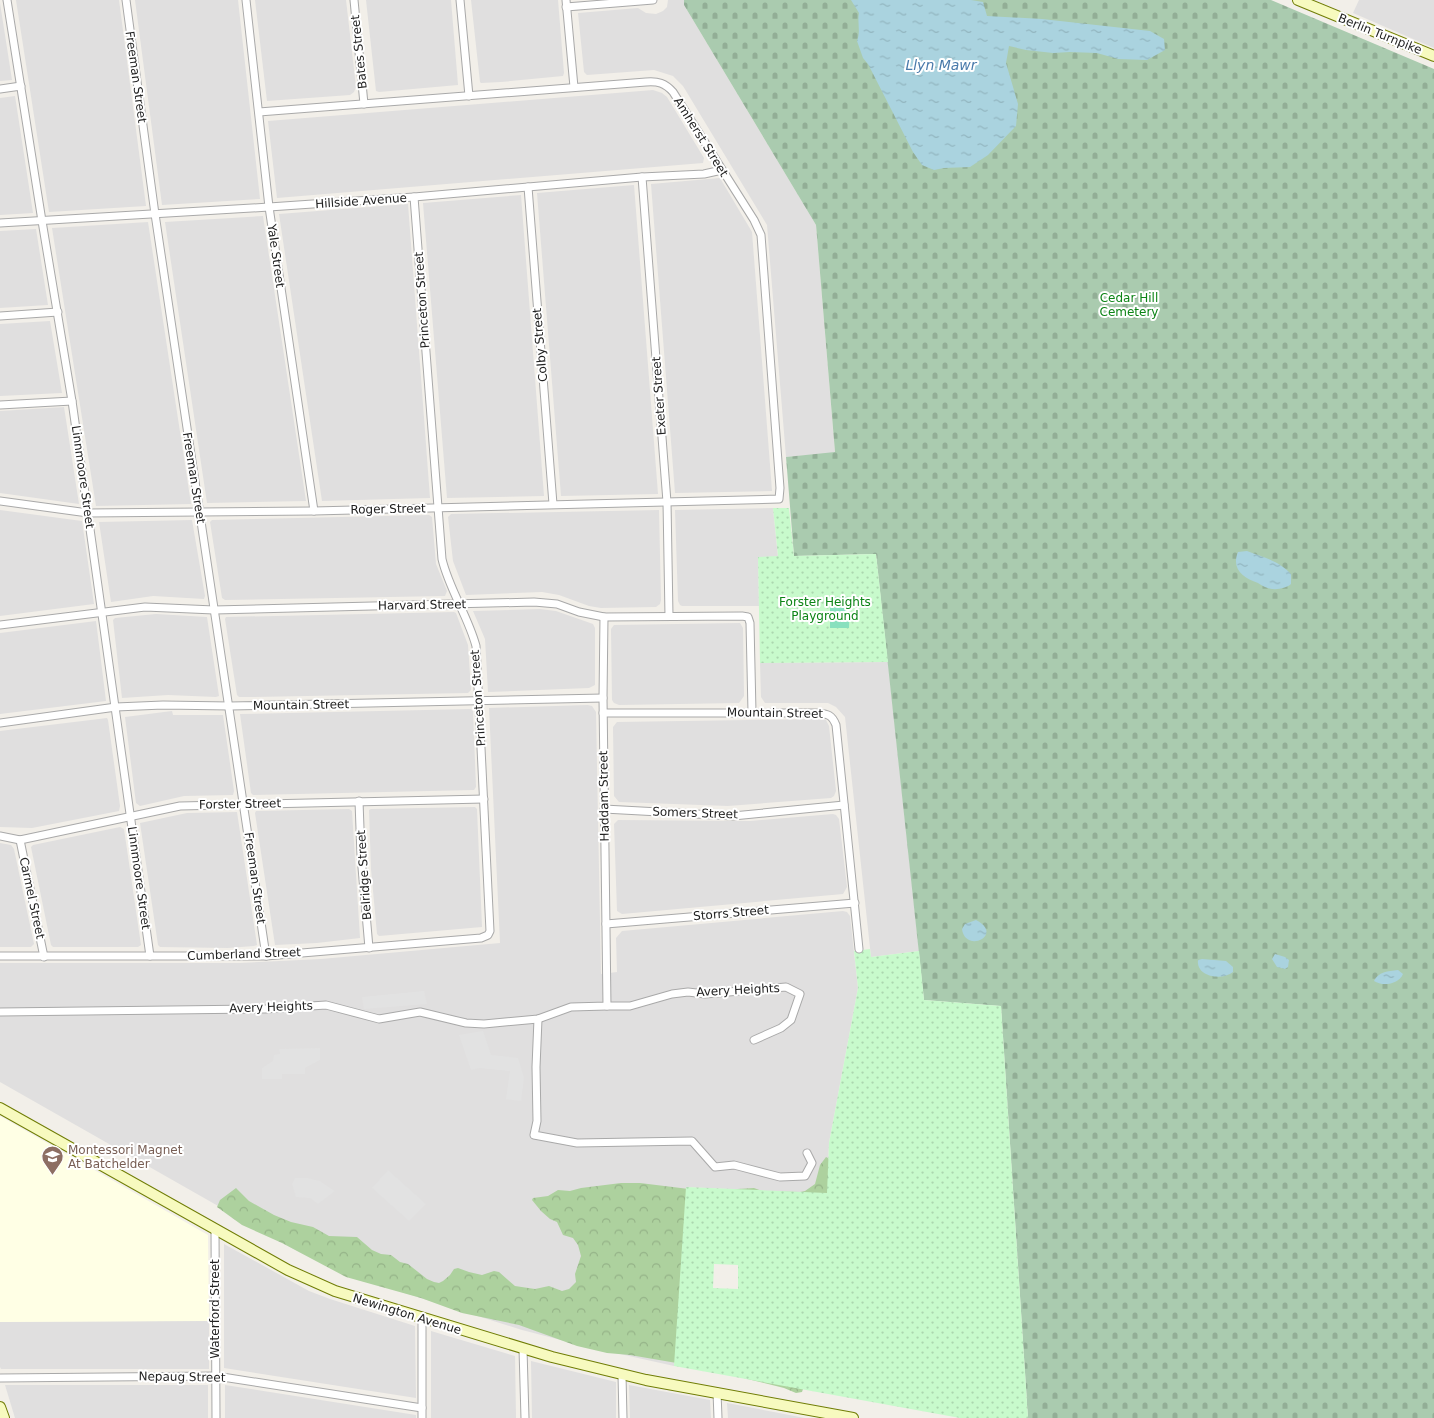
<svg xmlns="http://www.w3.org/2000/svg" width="1434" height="1418" font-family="'DejaVu Sans',sans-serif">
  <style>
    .residential { fill: #e0dfdf }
    .education { fill: #ffffe5 }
    .forest { fill: url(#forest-crowns) }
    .cemetery { fill: url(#cemetery-stones) }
    .park { fill: url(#park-dots); fill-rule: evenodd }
    .pitch { fill: #88e0be }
    .parking { fill: #e2e2e2 }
    .water { fill: url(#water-ripples) }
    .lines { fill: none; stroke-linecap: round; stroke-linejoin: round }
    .minor-casing { stroke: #a9a9a9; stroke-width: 9 }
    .secondary-casing { stroke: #707d05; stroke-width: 12 }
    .minor { stroke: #fff; stroke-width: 7 }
    .secondary { stroke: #f7fabf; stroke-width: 10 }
    .labels { text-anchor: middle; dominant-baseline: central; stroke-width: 4; stroke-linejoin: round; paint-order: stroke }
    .street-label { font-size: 12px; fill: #222; stroke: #fff }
    .park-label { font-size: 12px; fill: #0c8416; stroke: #fff }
    .education-label { font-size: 12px; fill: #785e54; stroke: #fff; text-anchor: start }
    .water-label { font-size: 14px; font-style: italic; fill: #4a7aab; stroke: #fff }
  </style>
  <defs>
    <pattern id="forest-crowns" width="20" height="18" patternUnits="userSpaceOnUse" patternTransform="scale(1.25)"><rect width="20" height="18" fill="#add19e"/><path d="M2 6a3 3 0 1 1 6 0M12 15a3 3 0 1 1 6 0" fill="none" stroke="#95b388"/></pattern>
    <pattern id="cemetery-stones" width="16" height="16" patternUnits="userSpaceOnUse" patternTransform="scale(1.25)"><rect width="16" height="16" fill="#aacbaf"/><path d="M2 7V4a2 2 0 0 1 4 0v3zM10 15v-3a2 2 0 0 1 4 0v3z" fill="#92ae96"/></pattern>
    <pattern id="park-dots" width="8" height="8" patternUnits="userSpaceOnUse" patternTransform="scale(1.25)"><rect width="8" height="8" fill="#c8facc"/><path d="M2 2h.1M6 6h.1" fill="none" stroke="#acd6af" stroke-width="1.8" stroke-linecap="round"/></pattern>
    <pattern id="water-ripples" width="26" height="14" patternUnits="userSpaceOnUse" patternTransform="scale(1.25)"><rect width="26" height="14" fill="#aad3df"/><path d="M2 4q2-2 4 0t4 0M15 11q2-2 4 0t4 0" fill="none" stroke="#92b5bf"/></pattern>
  </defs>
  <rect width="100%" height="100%" fill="#f2efe9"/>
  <g class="residential">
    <path d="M16,0H119L146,206L49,212Z"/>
    <path d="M135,0H238L260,199L162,205Z"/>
    <path d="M255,0H346L356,87L354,92L350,95L267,101Z"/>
    <path d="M366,0H451L458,85L379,92L376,91Z"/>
    <path d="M471,0H558L564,73L563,76L501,82L481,83L480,82Z"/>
    <path d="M668,0H684V5L816,225L835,453L786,457L767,225L683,86L673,76L654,70L587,75L584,72L578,13L638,8L646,13L656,14L663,11L667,7Z"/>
    <path d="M1359,0H1434V48L1353,13Z"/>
    <path d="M0,3L12,80L0,81Z"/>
    <path d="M653,90L662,93L667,97L704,158L703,163L277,198L268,121Z"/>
    <path d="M15,96L33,213L0,215V98Z"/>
    <path d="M720,178L752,232L772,491L675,493L651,184Z"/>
    <path d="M634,185L658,494L561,496L537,193Z"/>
    <path d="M521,195L544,496L447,498L423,203Z"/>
    <path d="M408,204L430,498L322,501L279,214Z"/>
    <path d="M263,216L306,501L207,503L165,222Z"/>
    <path d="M148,222L191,504L96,506L52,228Z"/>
    <path d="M36,229L48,305L0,308V231Z"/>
    <path d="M50,321L62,393L0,396V324Z"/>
    <path d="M64,407L79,504L0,493V411Z"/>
    <path d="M773,508L778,557L758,558L759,606H682L680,605L678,601L675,510Z"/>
    <path d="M0,510L82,521L94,604L0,616Z"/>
    <path d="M659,510L661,600L660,604L656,607L601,608L589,606L559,595L542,592L466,595L453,561L448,517L451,514Z"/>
    <path d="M429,515L432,517L436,564L447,591L445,596L225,600L222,598L210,522L212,520Z"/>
    <path d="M192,520L205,596L204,599L153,596L111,602L99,522Z"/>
    <path d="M540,609L556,611L593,624L595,628V685L589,688L488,692L485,639L473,611Z"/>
    <path d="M454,612L456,613L468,645L471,690L468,693L254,697H239L237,695L225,619L226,617Z"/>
    <path d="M156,614L207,617L219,696L216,697L168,695L122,698L113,620L115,618Z"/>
    <path d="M96,621L106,701L0,714V633Z"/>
    <path d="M740,623L743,628L744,696L739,703L619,705L614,703L612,700L611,629L614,625Z"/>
    <path d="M888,662L919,951L871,957L845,717L836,707L828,703H765L761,697L760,663Z"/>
    <path d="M588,705L592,706L596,712L601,974L617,972L616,938L622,931L843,911L847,912L850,916L858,988L829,1143L827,1194L686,1187L674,1366L584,1346L522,1330L348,1275L299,1252L0,1082V963H240L321,959L500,943L489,708Z"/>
    <path d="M471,709L473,711L476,787L474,790L253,795L251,793L240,714Z"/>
    <path d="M172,711L173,715H223L234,791L233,795L184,796L140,806L136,803L125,717Z"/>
    <path d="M107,718L108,720L120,806L119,811L32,828L0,827V731Z"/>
    <path d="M822,719L826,720L829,726L836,791L834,796L831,798L728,806L619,802L614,796L613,727L617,722Z"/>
    <path d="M475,807L477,809L482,927L379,936L377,934L371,869L369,810L371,809Z"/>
    <path d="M349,809L352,811L360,938L317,943L275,945L255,813L256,811Z"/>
    <path d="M237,812L257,945L254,946L228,948L160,947L158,945L140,823L187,813Z"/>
    <path d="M833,814L836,815L839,819L847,887L843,894L622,914L617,911L614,824L618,820L750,821Z"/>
    <path d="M120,827L124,829L141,945L138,947H53L51,945L31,847L33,845Z"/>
    <path d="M0,843L11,845L14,849L34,944L31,947H0Z"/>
    <path d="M224,1244L309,1291L330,1299L415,1326L416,1398L224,1368Z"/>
    <path d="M162,1321H209V1369H1L0,1367V1322Z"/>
    <path d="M431,1331L515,1356L516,1418H431Z"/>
    <path d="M531,1361L616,1382V1418H532Z"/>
    <path d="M5,1385H208V1418H15Z"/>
    <path d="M225,1385L416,1415V1418H225Z"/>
    <path d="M629,1385L710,1400L711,1418H630Z"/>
    <path d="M727,1403L805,1418H728Z"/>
  </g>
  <path class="education" d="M0,1116L208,1235L209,1321L0,1322Z"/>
  <path class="forest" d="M826,1157L828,1158L830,1161L829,1191L825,1198L712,1255L707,1282L806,1380L802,1392L796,1393L784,1388L694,1366L630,1355L607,1353L577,1346L519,1325L462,1313L421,1298L346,1277L282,1243L242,1225L217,1207L220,1200L236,1188L249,1201L274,1215L291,1222L313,1227L329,1236L357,1237L372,1250L381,1254L391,1255L400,1262L408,1264L427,1279L434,1282L439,1283L443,1281L450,1275L454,1269L458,1268L469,1272L482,1275L494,1271L499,1272L515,1286L535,1289L549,1286L562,1291L569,1289L576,1282L575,1274L581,1256L578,1245L573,1238L563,1235L557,1222L550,1219L541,1211L532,1200L533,1198L548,1196L558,1190L570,1191L581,1188L621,1183H640L705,1191L754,1188L762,1191L800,1192L805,1191L815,1184L820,1165Z"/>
  <path class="cemetery" d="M684,0H1271L1434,69V1418H1028L1001,1006L924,1000L876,554L794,556L786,457L835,452L816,225L684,5Z"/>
  <g class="park">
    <path d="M773,508H789L794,556L876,554L888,662L760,663L758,557L778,556Z"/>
    <path d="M870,949L871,957L919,951L924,1000L1001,1006L1028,1418H960L674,1366L686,1187L827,1193L829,1143L858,988L854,951ZM714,1264L738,1265V1289L713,1288Z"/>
  </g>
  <path class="pitch" d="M830,597H850L849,628H830Z"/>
  <g class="parking">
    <path d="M424,991L427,1004L364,1009L362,997Z"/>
    <path d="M483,1031L491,1055L518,1058L524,1078L521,1101L506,1099L510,1071L479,1068L471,1070L459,1035Z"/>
    <path d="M320,1048V1060L305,1068V1074H282V1079H262V1068L273,1061L274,1055L280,1054L279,1049Z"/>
    <path d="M388,1170L426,1204L409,1221L372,1188Z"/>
    <path d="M295,1178H307L320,1181L335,1191L318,1204L310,1198L296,1197L292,1184Z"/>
  </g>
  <g class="water">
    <path d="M851,0H971L983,2L987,16L1042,19L1150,31L1164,39L1165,50L1147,60L1118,59L1097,53L1070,52L1053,53L1026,50L1009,46L1006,63L1018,104L1016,126L988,155L970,167L944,168L934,170L922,165L913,152L868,64L863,58L857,41C861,31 857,23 859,13Z"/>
    <path d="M1247,551C1264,558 1278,560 1291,574V584C1285,589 1273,591 1265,587C1262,586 1260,584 1258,583C1243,578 1231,569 1238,552Z"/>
    <path d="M976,920C1005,935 965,954 962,929L965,924Z"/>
    <path d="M1275,954L1285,957L1289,960L1288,967L1285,969L1277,967L1272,959Z"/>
    <path d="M1202,959L1226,961L1233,967V972C1222,981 1196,977 1198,960Z"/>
    <path d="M1398,970L1403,974C1399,984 1383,987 1374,981C1378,972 1388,971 1398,970Z"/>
  </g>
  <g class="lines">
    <defs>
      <g id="minor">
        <path d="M7,0L42,221L72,401L150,956"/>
        <path d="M126,0L155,214L266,956"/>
        <path d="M246,0L269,207L314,511"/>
        <path d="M354,0L364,104"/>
        <path d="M460,0L469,96"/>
        <path d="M566,0L574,87"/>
        <path d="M566,7L653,0"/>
        <path d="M0,89L21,86"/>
        <path d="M642,177L667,502L669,616"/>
        <path d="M528,187L553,504"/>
        <path d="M0,223L269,207L414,197L642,177L704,174L722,170"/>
        <path d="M0,316L58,312"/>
        <path d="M0,405L72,401"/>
        <path d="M0,501L88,513L314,511L779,499L780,488L761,235L754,220L673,92C665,83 658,81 646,82L259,112"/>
        <path d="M0,625L145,607L214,610L534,602L557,604L579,612L604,617L742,616L748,617L750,623L752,712"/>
        <path d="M603,713H818C828,714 832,715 836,725L859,949"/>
        <path d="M0,723L116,707L163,705L230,706L603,698"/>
        <path d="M359,801L361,856L369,948"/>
        <path d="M604,809L733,816L844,805"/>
        <path d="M0,836L20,840L180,806L484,799"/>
        <path d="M20,840L44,957"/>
        <path d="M606,924L855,903"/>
        <path d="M0,956H266L481,938L488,935L490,931L476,646C468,616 449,589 442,559L414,197"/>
        <path d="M607,1006H630L672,994L688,992L705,994L786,987L800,994L791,1020L781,1028L754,1040"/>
        <path d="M0,1012L265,1009L326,1005L379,1019L420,1012L466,1023L484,1024L538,1019L571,1007L607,1006L603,698L604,617"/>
        <path d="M538,1019L536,1067L537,1121L534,1135L577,1143L692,1141L715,1167L734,1165L780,1177L805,1176L812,1163L807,1153"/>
        <path d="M215,1229L216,1418"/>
        <path d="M422,1318V1418"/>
        <path d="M523,1349L525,1418"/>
        <path d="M622,1375L623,1418"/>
        <path d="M0,1378L216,1376L422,1408"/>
        <path d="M717,1392L718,1418"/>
      </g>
      <g id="secondary">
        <path d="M1298,0L1434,56"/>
        <path d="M0,1108L288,1270L335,1291L552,1357L646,1380L853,1418"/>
        <path d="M0,1407L4,1418"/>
      </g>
    </defs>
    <use href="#minor" class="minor-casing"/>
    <use href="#secondary" class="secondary-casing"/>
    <use href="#minor" class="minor"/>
    <use href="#secondary" class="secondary"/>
  </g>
  <defs>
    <symbol id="school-pin" viewBox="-11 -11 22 30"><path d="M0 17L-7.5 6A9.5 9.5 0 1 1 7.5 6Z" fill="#8d6e63" stroke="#fff"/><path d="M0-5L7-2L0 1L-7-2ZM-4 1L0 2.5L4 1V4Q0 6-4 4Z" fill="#fff"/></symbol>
  </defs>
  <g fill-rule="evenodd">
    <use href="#school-pin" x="40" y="1144" width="25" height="34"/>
  </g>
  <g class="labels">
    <g class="street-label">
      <text transform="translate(1380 34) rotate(22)">Berlin Turnpike</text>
      <text transform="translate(359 52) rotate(-96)">Bates Street</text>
      <text transform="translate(136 77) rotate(82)">Freeman Street</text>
      <text transform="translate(701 137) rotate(58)">Amherst Street</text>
      <text transform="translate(361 201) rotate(-4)">Hillside Avenue</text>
      <text transform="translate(276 256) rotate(82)">Yale Street</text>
      <text transform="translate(422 300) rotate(-94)">Princeton Street</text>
      <text transform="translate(540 345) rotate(-95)">Colby Street</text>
      <text transform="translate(659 396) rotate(-94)">Exeter Street</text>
      <text transform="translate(83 477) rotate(82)">Linnmoore Street</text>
      <text transform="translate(194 478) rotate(81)">Freeman Street</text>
      <text transform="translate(388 509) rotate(-1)">Roger Street</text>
      <text transform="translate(422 605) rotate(-1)">Harvard Street</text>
      <text transform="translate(478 698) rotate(-94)">Princeton Street</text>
      <text transform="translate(301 705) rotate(-1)">Mountain Street</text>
      <text transform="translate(775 713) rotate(1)">Mountain Street</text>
      <text transform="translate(604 796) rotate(-91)">Haddam Street</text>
      <text transform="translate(240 804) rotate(-1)">Forster Street</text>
      <text transform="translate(695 813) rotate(2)">Somers Street</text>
      <text transform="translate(364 875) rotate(-94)">Belridge Street</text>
      <text transform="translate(139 878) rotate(82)">Linnmoore Street</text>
      <text transform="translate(255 878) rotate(82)">Freeman Street</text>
      <text transform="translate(32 898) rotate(78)">Carmel Street</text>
      <text transform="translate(731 913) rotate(-5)">Storrs Street</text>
      <text transform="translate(244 954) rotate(-2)">Cumberland Street</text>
      <text transform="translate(738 990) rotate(-3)">Avery Heights</text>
      <text transform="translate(271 1007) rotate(-2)">Avery Heights</text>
      <text transform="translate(215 1309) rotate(-90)">Waterford Street</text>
      <text transform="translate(407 1314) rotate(17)">Newington Avenue</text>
      <text transform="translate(182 1377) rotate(1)">Nepaug Street</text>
    </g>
    <g class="park-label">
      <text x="1129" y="298">Cedar Hill<tspan x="1129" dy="14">Cemetery</tspan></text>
      <text x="825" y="602">Forster Heights<tspan x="825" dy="14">Playground</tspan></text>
    </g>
    <g class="education-label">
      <text x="68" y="1150">Montessori Magnet<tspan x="68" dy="14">At Batchelder</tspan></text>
    </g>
    <g class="water-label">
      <text x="941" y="65">Llyn Mawr</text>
    </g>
  </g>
</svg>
